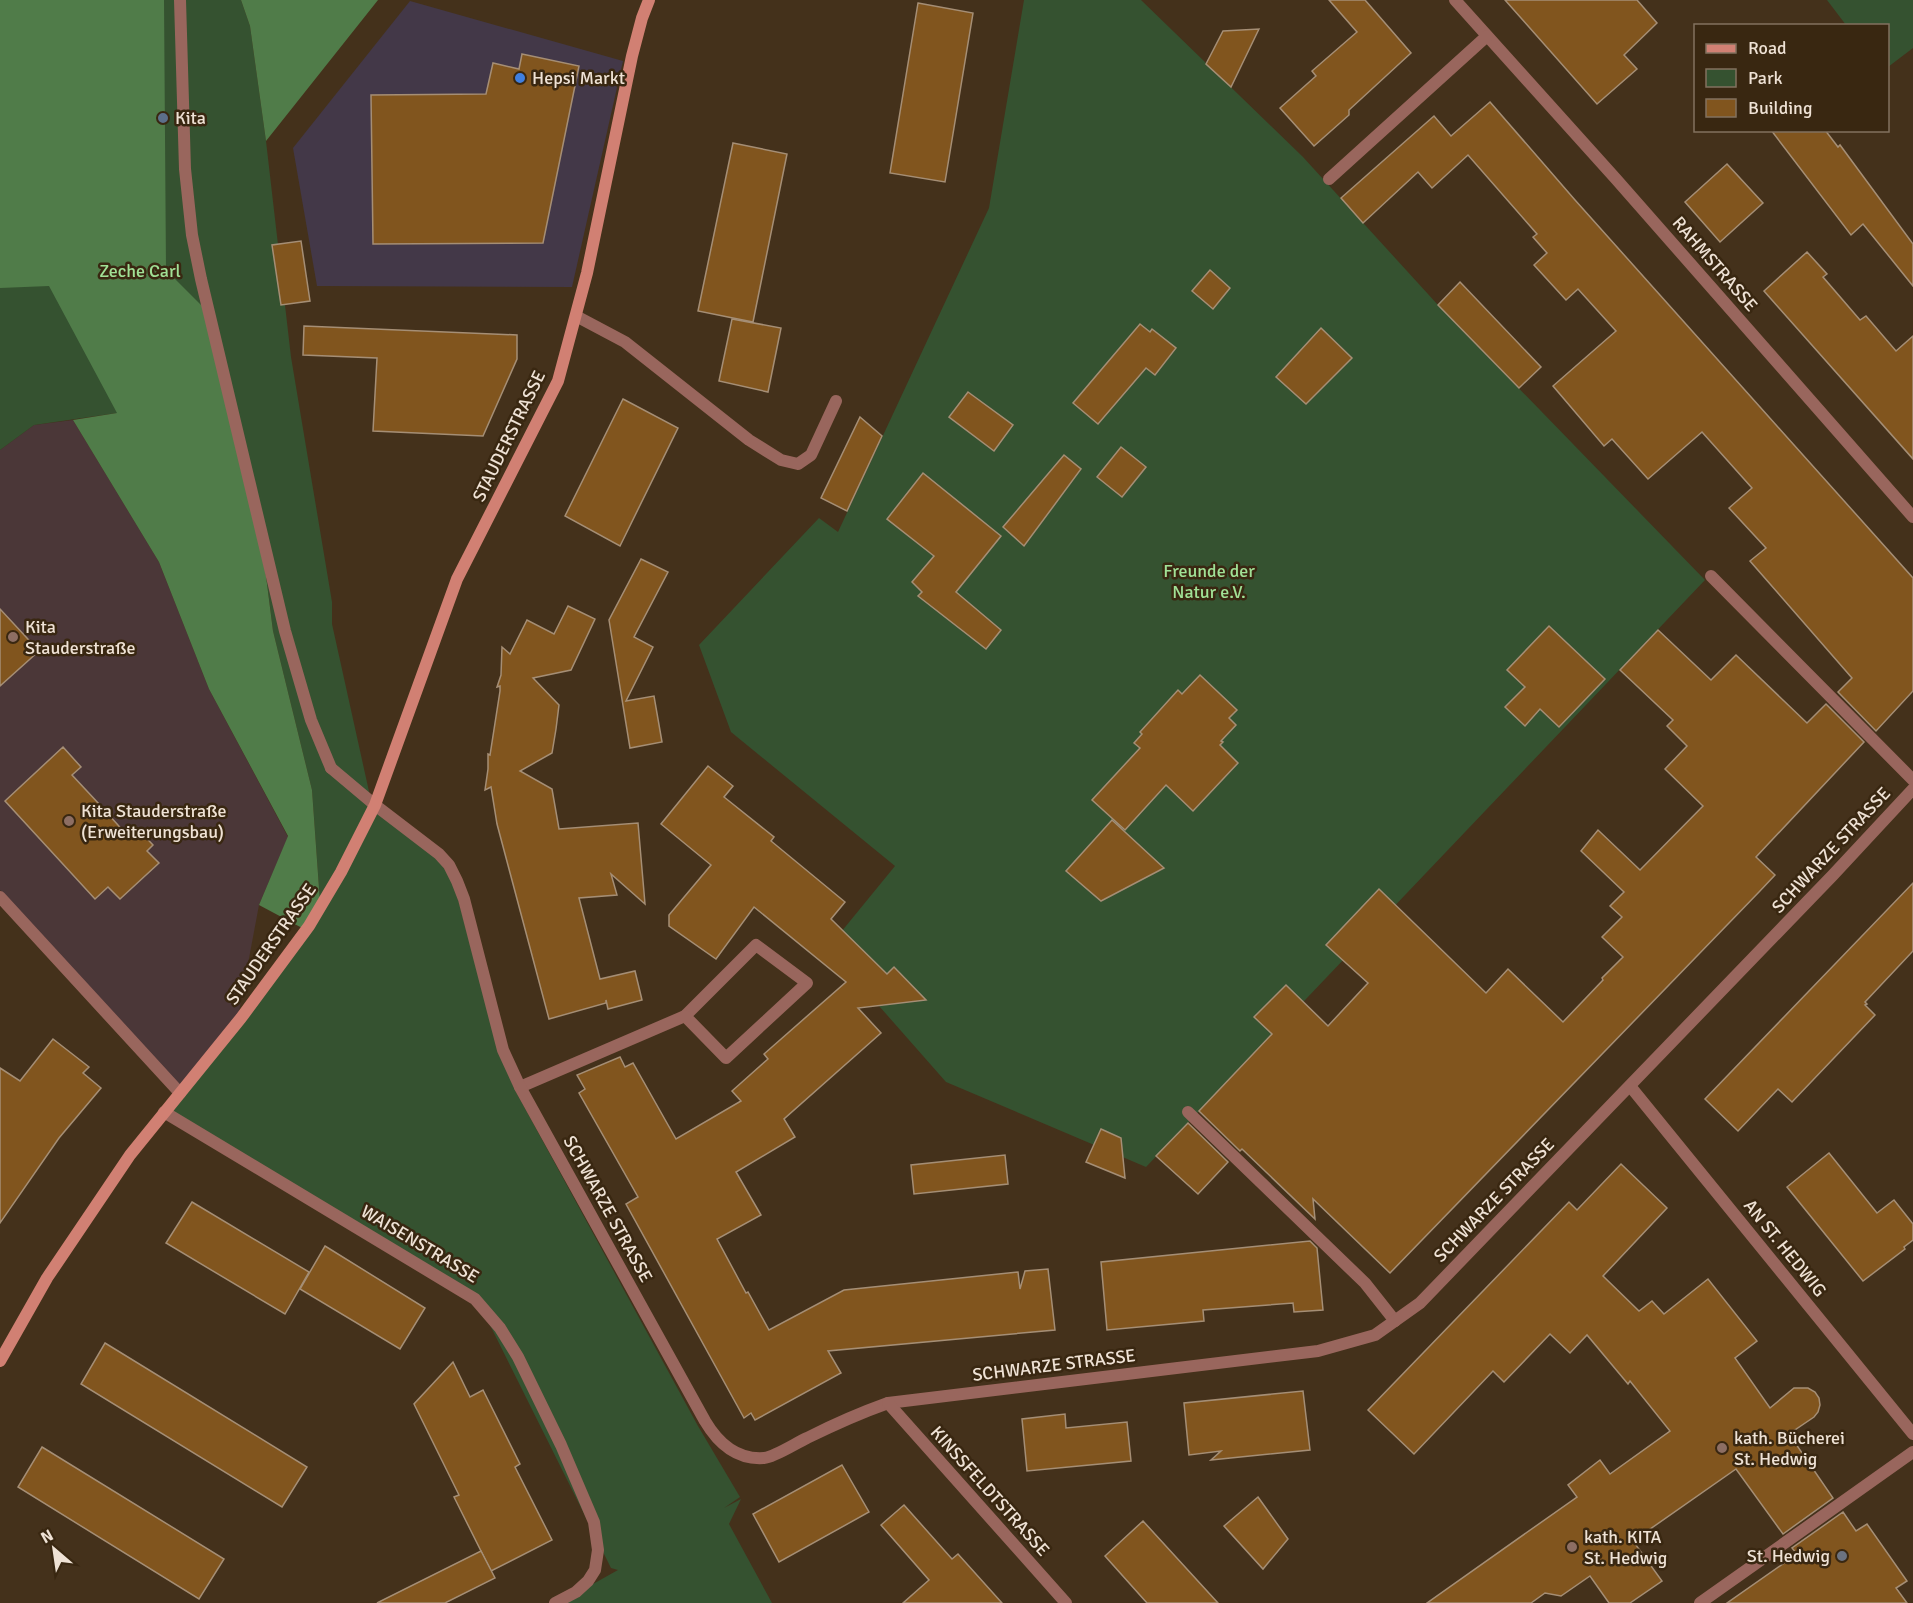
<svg xmlns="http://www.w3.org/2000/svg" width="1913" height="1603" font-family="Signika,sans-serif">
  <style>
    .commercial { fill: #433848 }
    .education { fill: #4b3738 }
    .green { fill: #355230 }
    .forest { fill: #507c49 }
    .building { fill: #81551e; stroke: #a58e75; stroke-width: 1.5 }
    .lines { fill: none; stroke-linecap: round; stroke-linejoin: round }
    .lane { stroke: #99665d; stroke-width: 12 }
    .street { stroke: #99665d; stroke-width: 12 }
    .secondary { stroke: #d18073; stroke-width: 12 }
    .shop-dot { fill: #3f7fe0; stroke: #392711; stroke-width: 2 }
    .service-dot { fill: #5c6f8a; stroke: #392711; stroke-width: 2 }
    .education-dot { fill: #8d6e63; stroke: #392711; stroke-width: 2 }
    .worship-dot { fill: #6b7280; stroke: #392711; stroke-width: 2 }
    .labels { text-anchor: middle; dominant-baseline: central; stroke-width: 5; stroke-linejoin: round; paint-order: stroke }
    .poi-label { font-size: 18px; fill: #efe2d5; stroke: #392711; text-anchor: start }
    .street-label { font-size: 18px; fill: #efe2d5; stroke: #392711 }
    .park-label { font-size: 18px; fill: #a1e196; stroke: #392711 }
  </style>
  <rect width="100%" height="100%" fill="#44311b"/>
  <path class="commercial" d="M410,1L623,61L572,287L317,286L293,148Z"/>
  <path class="education" d="M73,420L159,562L209,689L288,837L259,905L238,1017L181,1089L0,890V450L34,425Z"/>
  <g class="green">
    <path d="M0,0H241L250,26L266,141L291,357L332,602V624L372,805L320,902L312,790L273,631L258,511L117,413L34,425L0,450Z"/>
    <path d="M1024,0H1141L1303,157L1438,305L1705,580L1146,1167L946,1082L828,948L895,866L731,732L699,645L819,518L838,532L989,208Z"/>
    <path d="M1827,0H1913V48L1888,67V26L1846,25Z"/>
    <path d="M375,810L436,856L454,883L498,1050L515,1090L698,1426L740,1497L724,1508L741,1499L729,1524L772,1603H559L618,1570L611,1568L482,1309L167,1111L244,1018Z"/>
  </g>
  <g class="forest">
    <path d="M0,0H164L166,270L206,310L257,505L273,631L312,790L320,902L304,929L259,905L288,836L209,689L159,562L73,420L117,413L49,286L0,288Z"/>
    <path d="M241,0H378L266,141L250,26Z"/>
  </g>
  <g class="building">
    <path d="M1329,0H1365L1411,53L1349,110V115L1314,146L1280,108L1316,76L1312,71L1357,32Z"/>
    <path d="M1505,0H1637L1657,23L1624,55L1637,69L1597,104Z"/>
    <path d="M918,3L973,13L945,182L890,173Z"/>
    <path d="M1259,29L1231,87L1206,64L1223,31Z"/>
    <path d="M522,54L579,66L543,243L373,244L371,95L486,94L493,63L519,69Z"/>
    <path d="M1490,102L1575,200L1913,578V691L1876,731L1838,692L1852,678L1750,561L1766,548L1729,508L1752,488L1702,432L1648,479L1612,439L1604,446L1553,386L1616,331L1578,289L1566,300L1534,265L1547,253L1533,237L1537,234L1468,155L1432,188L1418,172L1363,223L1341,198L1434,116L1451,136Z"/>
    <path d="M1771,130H1825L1838,147L1840,145L1913,244V286L1863,224L1851,235Z"/>
    <path d="M733,143L787,154L753,322L698,311Z"/>
    <path d="M1727,164L1763,203L1720,242L1685,202Z"/>
    <path d="M301,241L310,301L281,305L272,245Z"/>
    <path d="M1807,252L1827,274L1823,277L1860,320L1866,316L1896,351L1913,336V459L1764,291Z"/>
    <path d="M1210,270L1230,288L1213,309L1192,291Z"/>
    <path d="M1460,282L1541,367L1519,388L1438,305Z"/>
    <path d="M732,319L781,328L768,392L719,381Z"/>
    <path d="M1140,324L1150,332L1152,329L1176,348L1155,375L1146,368L1098,424L1073,403Z"/>
    <path d="M304,326L517,335V359L483,436L373,431L377,358L303,355Z"/>
    <path d="M1321,328L1352,358L1306,404L1276,377Z"/>
    <path d="M968,392L1013,425L994,451L949,417Z"/>
    <path d="M623,399L678,428L620,546L565,516Z"/>
    <path d="M860,417L882,436L847,511L821,498Z"/>
    <path d="M1121,447L1146,467L1122,497L1097,477Z"/>
    <path d="M1064,455L1081,469L1024,546L1003,527Z"/>
    <path d="M923,473L1001,536L956,592L1001,630L986,649L918,596L922,592L912,582L934,556L887,519Z"/>
    <path d="M641,559L668,572L634,637L653,647L626,701L654,696L662,742L630,748L609,620Z"/>
    <path d="M568,606L595,619L571,670L533,678L559,705L556,729L552,753L520,771L552,789L559,829L638,823L645,904L611,874L617,895L579,898L600,979L635,971L642,1000L608,1009L606,1000V1003L549,1019L497,824L491,787L485,790L488,769V754L490,755L500,691V686L497,687L501,675L502,647L510,654L527,620L554,634Z"/>
    <path d="M0,609L39,651L0,686Z"/>
    <path d="M1549,626L1605,679L1559,727L1540,709L1525,726L1505,707L1525,687L1507,670Z"/>
    <path d="M1658,630L1711,680L1736,655L1807,723L1826,704L1864,742L1756,857L1775,875L1759,892L1390,1273L1313,1199L1315,1219L1242,1149L1240,1151L1199,1111L1272,1034L1254,1017L1286,985L1328,1026L1368,983L1326,945L1379,889L1486,993L1508,969L1563,1022L1603,980L1602,978L1623,957L1602,937L1622,917L1610,906L1624,892L1581,851L1598,830L1640,870L1703,806L1665,769L1687,746L1667,726L1673,720L1620,670Z"/>
    <path d="M1200,675L1237,710L1229,718L1236,725L1221,741L1223,742L1220,745L1238,763L1193,811L1166,785L1125,830L1092,800L1140,748L1134,743L1142,734L1140,732L1178,690L1182,694Z"/>
    <path d="M63,747L81,767L72,775L100,805L126,834L135,826L153,845L147,851L159,863L120,899L108,887L95,899L5,801Z"/>
    <path d="M708,766L733,786L724,797L774,837L771,841L845,902L831,919L887,974L894,967L926,1000L858,1008L881,1033L784,1119L795,1137L736,1172L761,1215L717,1239L746,1293L748,1292L769,1330L844,1290L1018,1272L1020,1289L1025,1271L1048,1269L1055,1330L828,1351L841,1373L755,1420L751,1413L744,1418L626,1204L638,1197L579,1093L585,1089L577,1075L620,1057L625,1067L633,1063L676,1139L741,1101L732,1091L768,1059L764,1054L846,982L754,907L716,959L669,926V915L711,865L661,824Z"/>
    <path d="M1112,820L1164,868L1101,901L1066,871Z"/>
    <path d="M1913,883V951L1865,1002L1867,1004L1865,1005L1875,1015L1792,1102L1778,1089L1738,1131L1705,1099Z"/>
    <path d="M53,1039L89,1067L83,1073L101,1088L59,1138L0,1223V1068L20,1081Z"/>
    <path d="M1188,1123L1228,1162L1198,1194L1156,1156Z"/>
    <path d="M1101,1129L1121,1138L1125,1178L1086,1162Z"/>
    <path d="M1829,1153L1877,1213L1894,1200L1913,1224V1240L1904,1247L1905,1249L1863,1281L1787,1187Z"/>
    <path d="M1005,1155L1008,1184L914,1194L911,1165Z"/>
    <path d="M1621,1164L1667,1208L1603,1276L1639,1311L1652,1301L1664,1314L1708,1279L1757,1341L1735,1358L1770,1408L1794,1388H1808L1815,1392L1819,1398L1820,1405L1818,1412L1814,1417L1789,1434L1833,1498L1783,1534L1736,1469L1633,1541L1662,1581L1630,1603H1609L1590,1576L1561,1596L1545,1593L1531,1603H1427L1577,1497L1568,1485L1600,1460L1610,1474L1670,1431L1630,1381L1628,1384L1587,1335L1570,1353L1550,1334L1504,1382L1493,1371L1414,1454L1368,1410L1569,1202L1577,1210Z"/>
    <path d="M192,1202L309,1272L285,1314L166,1243Z"/>
    <path d="M1310,1241L1317,1248L1323,1310L1294,1312L1293,1303L1203,1310L1204,1321L1107,1330L1101,1262Z"/>
    <path d="M325,1246L425,1308L400,1349L300,1289Z"/>
    <path d="M105,1343L307,1467L282,1507L81,1384Z"/>
    <path d="M453,1362L470,1397L483,1390L520,1464L515,1467L552,1540L491,1571L454,1497L459,1495L414,1404Z"/>
    <path d="M1303,1391L1310,1450L1211,1460L1221,1451L1189,1455L1184,1403Z"/>
    <path d="M1065,1414L1066,1428L1127,1422L1131,1461L1027,1471L1022,1419Z"/>
    <path d="M42,1447L224,1559L199,1599L18,1487Z"/>
    <path d="M842,1465L869,1512L779,1562L753,1514Z"/>
    <path d="M1258,1497L1288,1539L1263,1569L1224,1526Z"/>
    <path d="M904,1505L952,1559L958,1554L1002,1603H903L929,1580L881,1525Z"/>
    <path d="M1843,1512L1856,1531L1867,1524L1907,1581L1896,1588L1907,1603H1727L1797,1554L1792,1548Z"/>
    <path d="M1143,1521L1218,1603H1147L1105,1556Z"/>
    <path d="M481,1551L495,1578L445,1603H377Z"/>
  </g>
  <g class="lines">
    <g class="lane">
      <path d="M576,316L625,342L749,440L781,460L798,464L811,455L836,401"/>
      <path d="M1711,576L1913,780"/>
      <path d="M331,768L375,805"/>
      <path d="M756,945L807,983L726,1058L685,1016Z"/>
      <path d="M520,1087L685,1016"/>
      <path d="M1188,1112L1365,1283L1395,1321"/>
      <path d="M1700,1603L1913,1452"/>
    </g>
    <g class="street">
      <path d="M180,0L185,169L192,235L201,279L285,631L311,720L331,768"/>
      <path d="M1455,0L1616,179L1913,517"/>
      <path d="M1329,179L1487,36"/>
      <path d="M375,805L439,854L449,865L457,881L464,899L503,1050L520,1087L705,1421C718,1443 737,1460 764,1458C775,1457 796,1443 807,1438C833,1425 860,1413 888,1403L1318,1351L1375,1335L1420,1303L1833,875L1913,789"/>
      <path d="M0,897L180,1093"/>
      <path d="M1630,1086L1913,1434"/>
      <path d="M164,1112L475,1299L500,1328L518,1357L561,1445L594,1522L598,1550L595,1570L588,1581L576,1592L555,1603"/>
      <path d="M888,1403L1066,1603"/>
    </g>
    <path class="secondary" d="M0,1361L47,1278L130,1155L241,1018L309,926L341,872L375,805L457,579L558,381L587,273L632,56L642,18L649,0"/>
  </g>
  <circle class="shop-dot" cx="520" cy="78" r="6"/>
  <circle class="service-dot" cx="163" cy="118" r="6"/>
  <g class="education-dot">
    <circle cx="13" cy="637" r="6"/>
    <circle cx="69" cy="821" r="6"/>
    <circle cx="1722" cy="1448" r="6"/>
    <circle cx="1572" cy="1547" r="6"/>
  </g>
  <circle class="worship-dot" cx="1842" cy="1556" r="6"/>
  <g class="labels">
    <g class="poi-label">
      <text x="532" y="78">Hepsi Markt</text>
      <text x="175" y="118">Kita</text>
      <text x="25" y="627">Kita<tspan x="25" dy="21">Stauderstraße</tspan></text>
      <text x="81" y="811">Kita Stauderstraße<tspan x="81" dy="21">(Erweiterungsbau)</tspan></text>
      <text x="1734" y="1438">kath. Bücherei<tspan x="1734" dy="21">St. Hedwig</tspan></text>
      <text x="1584" y="1537">kath. KITA<tspan x="1584" dy="21">St. Hedwig</tspan></text>
      <text x="1830" y="1556" text-anchor="end">St. Hedwig</text>
    </g>
    <g class="street-label">
      <text transform="translate(1715 264) rotate(49)">RAHMSTRASSE</text>
      <text transform="translate(509 436) rotate(-64)">STAUDERSTRASSE</text>
      <text transform="translate(1831 850) rotate(-47)">SCHWARZE STRASSE</text>
      <text transform="translate(271 944) rotate(-55)">STAUDERSTRASSE</text>
      <text transform="translate(1494 1200) rotate(-46)">SCHWARZE STRASSE</text>
      <text transform="translate(608 1209) rotate(61)">SCHWARZE STRASSE</text>
      <text transform="translate(420 1244) rotate(31)">WAISENSTRASSE</text>
      <text transform="translate(1785 1248) rotate(51)">AN ST. HEDWIG</text>
      <text transform="translate(1054 1365) rotate(-7)">SCHWARZE STRASSE</text>
      <text transform="translate(990 1491) rotate(48)">KINSSFELDTSTRASSE</text>
    </g>
    <g class="park-label">
      <text x="140" y="271">Zeche Carl</text>
      <text x="1209" y="571">Freunde der<tspan x="1209" dy="21">Natur e.V.</tspan></text>
    </g>
  </g>
  <rect x="1694" y="24" width="195" height="108" fill="#392711" stroke="#82725f" stroke-width="1.5"/>
  <rect x="1706" y="44" width="30" height="9" fill="#d18073" stroke="#82725f" stroke-width="1.5"/>
  <text x="1748" y="54" font-size="18" fill="#efe2d5">Road</text>
  <rect x="1706" y="69" width="30" height="18" fill="#355230" stroke="#82725f" stroke-width="1.5"/>
  <text x="1748" y="84" font-size="18" fill="#efe2d5">Park</text>
  <rect x="1706" y="99" width="30" height="18" fill="#81551e" stroke="#82725f" stroke-width="1.5"/>
  <text x="1748" y="114" font-size="18" fill="#efe2d5">Building</text>
  <g transform="translate(54 1549) rotate(331)" stroke="#392711" stroke-width="4.5" paint-order="stroke">
  <path d="M0-4.5L10 22L0 15L-10 22Z" fill="#efe2d5"/>
  <text y="-9" font-size="16" font-weight="bold" text-anchor="middle" fill="#efe2d5">N</text>
  </g>
</svg>
